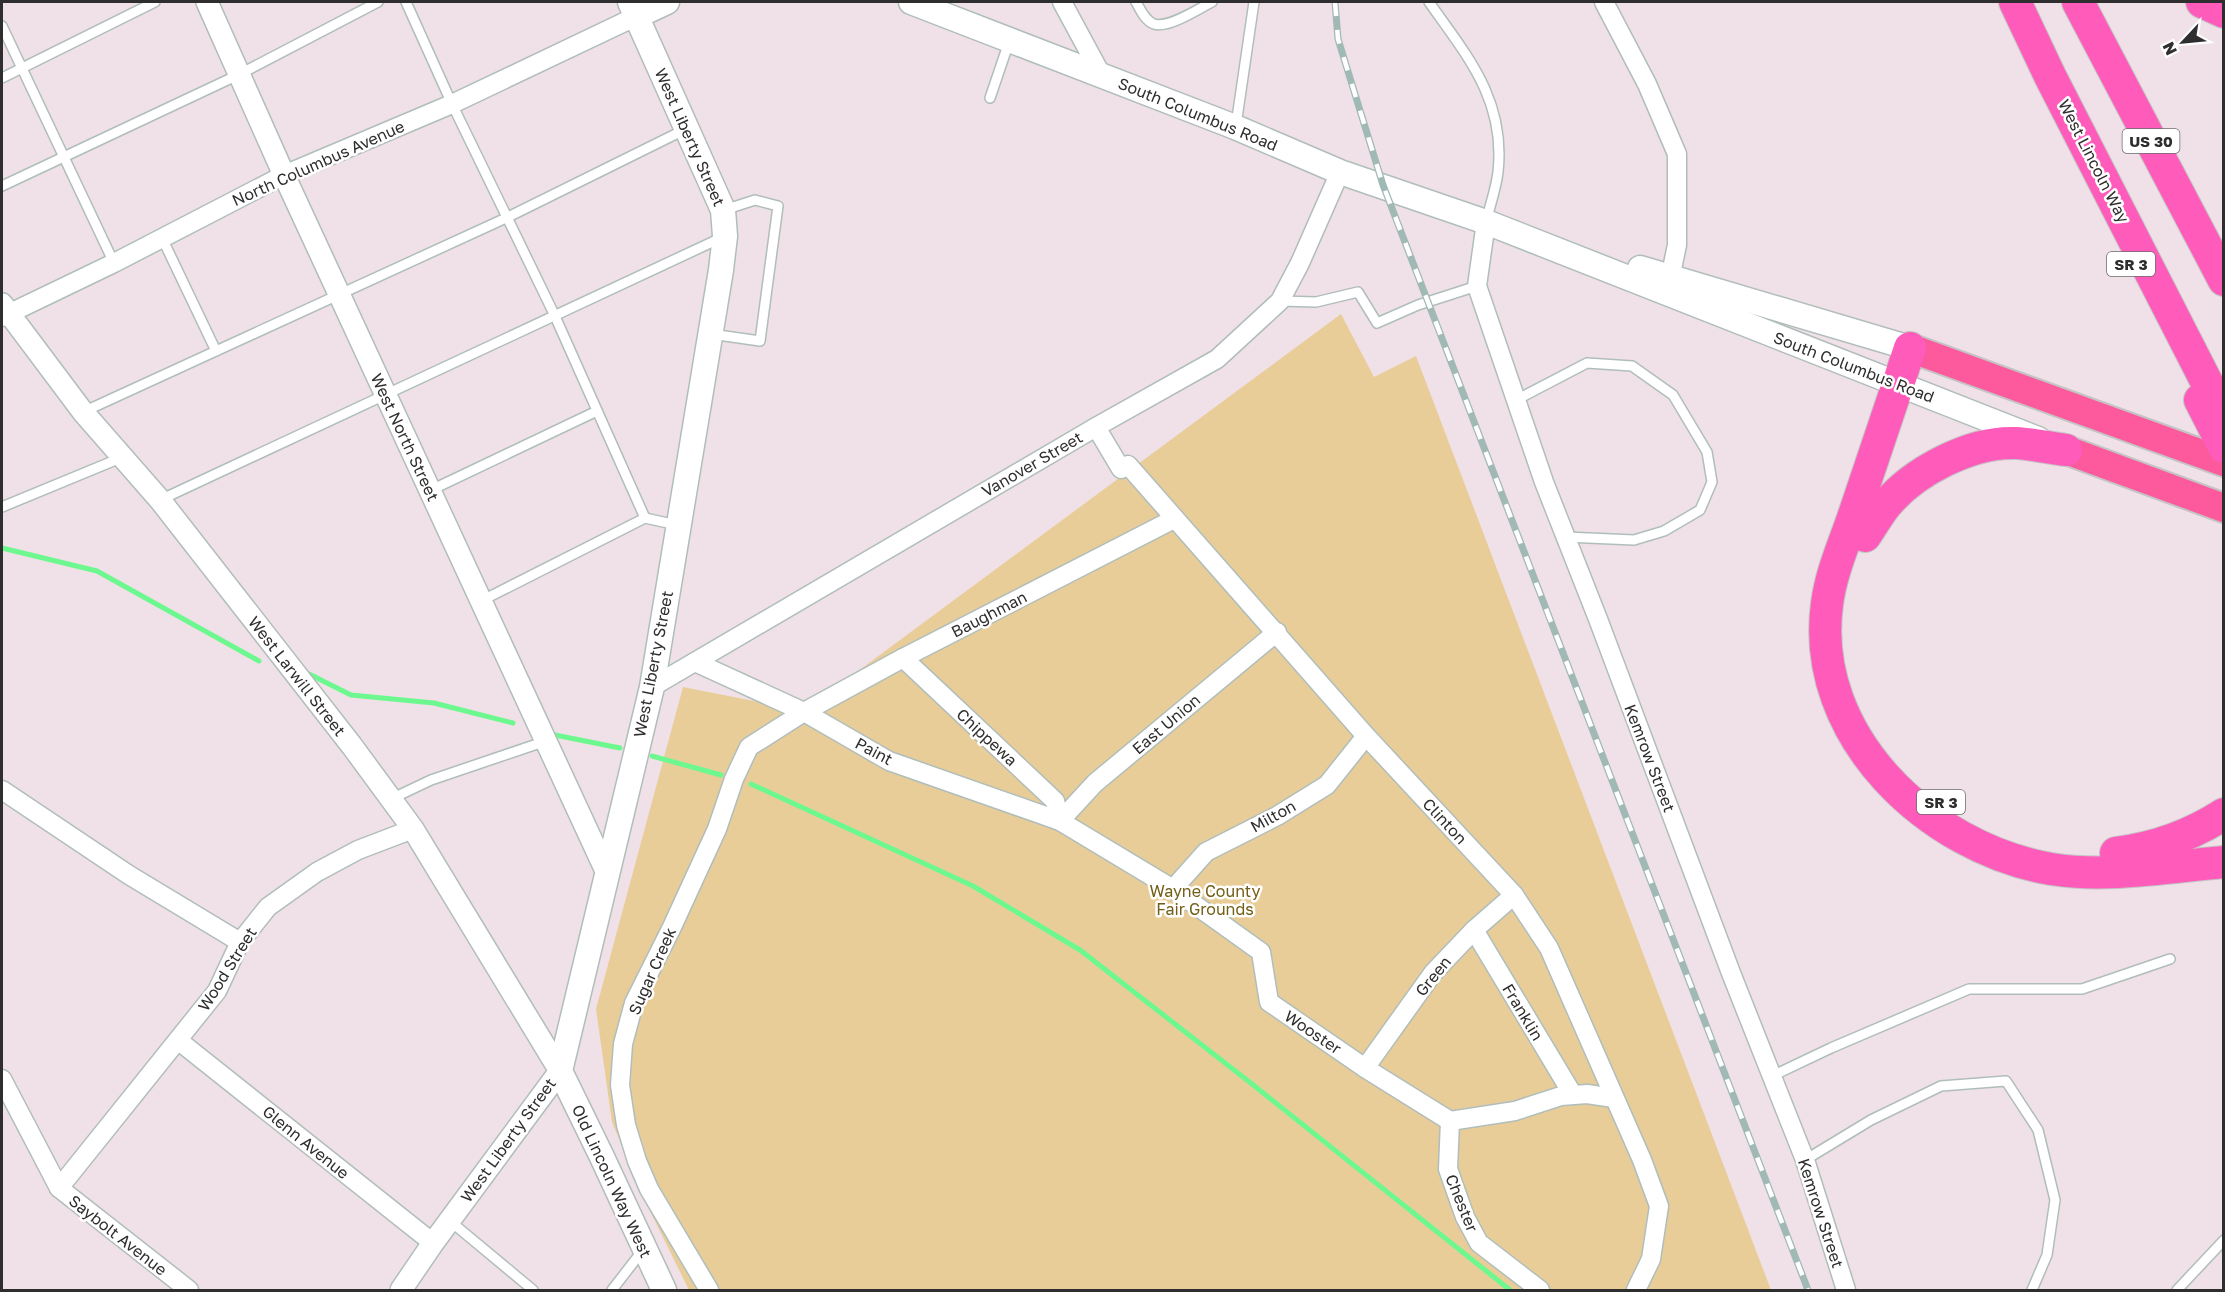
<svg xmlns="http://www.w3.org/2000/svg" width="2225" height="1292" font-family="'Golos Text',sans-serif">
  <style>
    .green { fill: #e9cd99 }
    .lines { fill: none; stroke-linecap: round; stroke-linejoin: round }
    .stream { stroke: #6df88f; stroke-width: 5 }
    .service-casing { stroke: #b0bebb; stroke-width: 12 }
    .minor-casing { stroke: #b0bebb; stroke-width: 21 }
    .tertiary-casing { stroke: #b0bebb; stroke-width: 24 }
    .secondary-casing { stroke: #b0bebb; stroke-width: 27 }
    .trunk-casing { stroke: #c4c4c4; stroke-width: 32 }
    .motorway-casing { stroke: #c4c4c4; stroke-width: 34 }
    .service { stroke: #fff; stroke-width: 9 }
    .minor { stroke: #fff; stroke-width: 18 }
    .tertiary { stroke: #fff; stroke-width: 21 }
    .secondary { stroke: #fff; stroke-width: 24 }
    .trunk { stroke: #fd5a9e; stroke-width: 28 }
    .motorway { stroke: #ff5bbb; stroke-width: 32 }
    .rail-casing { stroke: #a1b9b5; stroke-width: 7 }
    .rail { stroke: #fff; stroke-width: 4.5; stroke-dasharray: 14; stroke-linecap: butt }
    .labels { text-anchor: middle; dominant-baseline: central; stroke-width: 5; stroke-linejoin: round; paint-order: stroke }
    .shield { fill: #fff; stroke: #6d6d6d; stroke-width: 1.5 }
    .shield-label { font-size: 15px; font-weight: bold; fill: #2e2e2e }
    .street-label { font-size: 16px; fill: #2e2e2e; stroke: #fff }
    .park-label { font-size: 16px; fill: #735e16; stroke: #fff }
  </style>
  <rect width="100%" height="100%" fill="#f0e0e7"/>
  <path class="green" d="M1341,314L1374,377L1416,356L1771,1290H689L644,1199L612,1122L596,1009L683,687L804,711Z"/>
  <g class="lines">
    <g class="stream">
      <path d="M2,548L97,571L259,661"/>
      <path d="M305,672L351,695L434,703L513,723"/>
      <path d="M555,735L620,748"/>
      <path d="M652,756L721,775"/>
      <path d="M751,784L973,886L1080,950L1252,1084L1510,1290"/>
    </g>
    <defs>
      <g id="service">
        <path d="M406,2L452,104L554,314L645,518"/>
        <path d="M1136,2C1140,9 1145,21 1154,24C1168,29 1200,8 1212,2"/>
        <path d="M1429,2C1467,56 1506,100 1498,172C1496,189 1490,205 1486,222"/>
        <path d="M2,26L114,263"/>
        <path d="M2,78L155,2"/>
        <path d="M990,98L1009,42"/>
        <path d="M1236,125L1254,2"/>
        <path d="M2,186L238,75L378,2"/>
        <path d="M162,238L216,351"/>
        <path d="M1280,301L1316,302L1358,292L1377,323L1418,305L1477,286"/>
        <path d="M711,334L760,341L778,206L755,200L724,210"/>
        <path d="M1516,400L1587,363L1632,366L1673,395L1707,452L1712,482L1700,510L1664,531L1634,540L1565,537"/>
        <path d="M83,412L506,218L686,129"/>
        <path d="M429,491L597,411"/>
        <path d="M160,500L723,237"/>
        <path d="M2,507L123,457"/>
        <path d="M481,601L645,518L677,525"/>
        <path d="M391,799L431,780L546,741"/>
        <path d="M1772,1076L1831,1048L1969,989H2082L2170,959"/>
        <path d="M1805,1160L1871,1120L1941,1086L2006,1081L2038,1130L2055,1200L2047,1255L2032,1290"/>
        <path d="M450,1221L533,1290"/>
        <path d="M612,1290L643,1250"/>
        <path d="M2177,1290L2224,1240"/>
      </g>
      <g id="minor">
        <path d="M1062,2L1102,76"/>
        <path d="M1604,2L1647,84L1677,154V245L1668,288"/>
        <path d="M1486,222L1477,286L1516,400L1544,482L1598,619L1731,973L1805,1160L1846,1290"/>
        <path d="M2,317L114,263L284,175L452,104L637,16"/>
        <path d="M1096,427L1121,469L1128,465L1366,736L1514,895L1549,948L1642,1160L1659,1206L1651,1259L1636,1290"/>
        <path d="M903,658L1055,801L1060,821"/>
        <path d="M695,662L804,712L889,761L1060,821L1173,889L1261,952L1269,1002L1365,1068L1450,1121"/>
        <path d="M652,687L1096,427L1217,359L1280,301L1300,263L1340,172"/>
        <path d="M2,790L129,875L240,942"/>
        <path d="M1060,821L1095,783L1277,632"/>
        <path d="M1173,889L1206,852L1277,816L1327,785L1366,736"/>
        <path d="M1474,930L1573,1095"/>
        <path d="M179,1041L433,1243"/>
        <path d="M1365,1068L1433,973L1474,930L1514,895"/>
        <path d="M2,1079L59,1188L189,1290"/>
        <path d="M1450,1121L1448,1169L1465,1217L1479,1243L1540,1290"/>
        <path d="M1450,1121L1515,1111L1561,1096L1587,1094L1614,1098"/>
        <path d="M59,1188L217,991L240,942L268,907L317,872L358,850L413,829"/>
        <path d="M709,1290L649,1189L637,1161L626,1125L620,1085L623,1044L634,1003L672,927L717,829L734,779L749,747L804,712L903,658L1174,519"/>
      </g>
      <g id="tertiary">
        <path d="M207,2L284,175L606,871"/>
        <path d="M2,304L83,412L160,500L352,746L413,829L560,1071L433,1243L401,1290"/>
      </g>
      <g id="secondary">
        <path d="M630,2L723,210L725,236L721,270L652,687L560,1071L602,1157L664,1290"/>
        <path d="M911,2L1235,127L1340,172L1486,222L2038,439"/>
        <path d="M637,16L667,2"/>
        <path d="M1640,268L1910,348"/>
      </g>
      <g id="trunk">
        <path d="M1910,348L2224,462"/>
        <path d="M2066,450L2224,508"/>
      </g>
      <g id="motorway">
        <path d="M2015,2L2050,76L2224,416"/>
        <path d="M2078,2L2224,280"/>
        <path d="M2202,2L2224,12"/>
        <path d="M1910,348C1892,403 1873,458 1855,512C1845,542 1831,572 1827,604C1809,736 1929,848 2051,869C2107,878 2168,867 2224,862"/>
        <path d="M2200,400L2224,447"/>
        <path d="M1865,536C1872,526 1878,515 1886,505C1914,471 1972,441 2016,443C2033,444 2050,448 2066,450"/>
        <path d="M2116,853C2156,848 2190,836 2224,814"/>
      </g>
    </defs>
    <use href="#service" class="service-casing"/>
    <use href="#minor" class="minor-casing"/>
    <use href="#tertiary" class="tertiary-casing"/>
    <use href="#secondary" class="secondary-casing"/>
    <use href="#trunk" class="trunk-casing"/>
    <use href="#motorway" class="motorway-casing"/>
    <use href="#service" class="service"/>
    <use href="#minor" class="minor"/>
    <use href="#tertiary" class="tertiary"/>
    <use href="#secondary" class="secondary"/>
    <use href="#trunk" class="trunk"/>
    <use href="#motorway" class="motorway"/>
    <defs>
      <path id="rail" d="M1335,2L1338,39L1383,185L1808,1290"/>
    </defs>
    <use href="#rail" class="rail-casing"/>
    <use href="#rail" class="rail"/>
  </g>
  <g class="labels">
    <g class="shield">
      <rect x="2122.5" y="129" width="57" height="24" rx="4.5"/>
      <rect x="2107" y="252" width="48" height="24" rx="4.5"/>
      <rect x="1917" y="790" width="48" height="24" rx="4.5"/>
    </g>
    <g class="shield-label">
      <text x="2151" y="141">US 30</text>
      <text x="2131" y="264">SR 3</text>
      <text x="1941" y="802">SR 3</text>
    </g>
    <g class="street-label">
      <text transform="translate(1198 114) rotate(22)">South Columbus Road</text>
      <text transform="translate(690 137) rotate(66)">West Liberty Street</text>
      <text transform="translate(2094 161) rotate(63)">West Lincoln Way</text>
      <text transform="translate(318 163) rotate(-24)">North Columbus Avenue</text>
      <text transform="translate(1854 367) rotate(21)">South Columbus Road</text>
      <text transform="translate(405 437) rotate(65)">West North Street</text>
      <text transform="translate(1032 464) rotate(-30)">Vanover Street</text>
      <text transform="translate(989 614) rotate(-27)">Baughman</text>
      <text transform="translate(653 664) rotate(-79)">West Liberty Street</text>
      <text transform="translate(297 676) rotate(52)">West Larwill Street</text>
      <text transform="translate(1166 724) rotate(-40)">East Union</text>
      <text transform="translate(987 737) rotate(43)">Chippewa</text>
      <text transform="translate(874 751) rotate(28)">Paint</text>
      <text transform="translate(1650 758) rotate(69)">Kemrow Street</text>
      <text transform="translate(1273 816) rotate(-29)">Milton</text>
      <text transform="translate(1445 821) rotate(47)">Clinton</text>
      <text transform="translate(227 969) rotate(-58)">Wood Street</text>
      <text transform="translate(652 971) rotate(-66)">Sugar Creek</text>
      <text transform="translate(1433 976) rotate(-51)">Green</text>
      <text transform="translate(1523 1012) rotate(59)">Franklin</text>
      <text transform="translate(1313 1032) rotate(34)">Wooster</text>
      <text transform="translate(508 1140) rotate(-54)">West Liberty Street</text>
      <text transform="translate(306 1142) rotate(39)">Glenn Avenue</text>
      <text transform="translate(612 1181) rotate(65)">Old Lincoln Way West</text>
      <text transform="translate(1462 1203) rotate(68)">Chester</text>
      <text transform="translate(1821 1213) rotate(72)">Kemrow Street</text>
      <text transform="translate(118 1235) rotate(38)">Saybolt Avenue</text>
    </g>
    <g class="park-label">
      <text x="1205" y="891">Wayne County<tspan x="1205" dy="18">Fair Grounds</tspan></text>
    </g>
  </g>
  <rect width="2225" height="1292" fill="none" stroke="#2e2e2e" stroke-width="6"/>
  <g transform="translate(2183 42) rotate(244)" stroke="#ffffff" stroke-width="4.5" paint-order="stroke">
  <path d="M0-4.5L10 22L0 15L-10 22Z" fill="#2e2e2e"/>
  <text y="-9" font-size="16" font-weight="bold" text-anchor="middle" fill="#2e2e2e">N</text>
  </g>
</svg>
